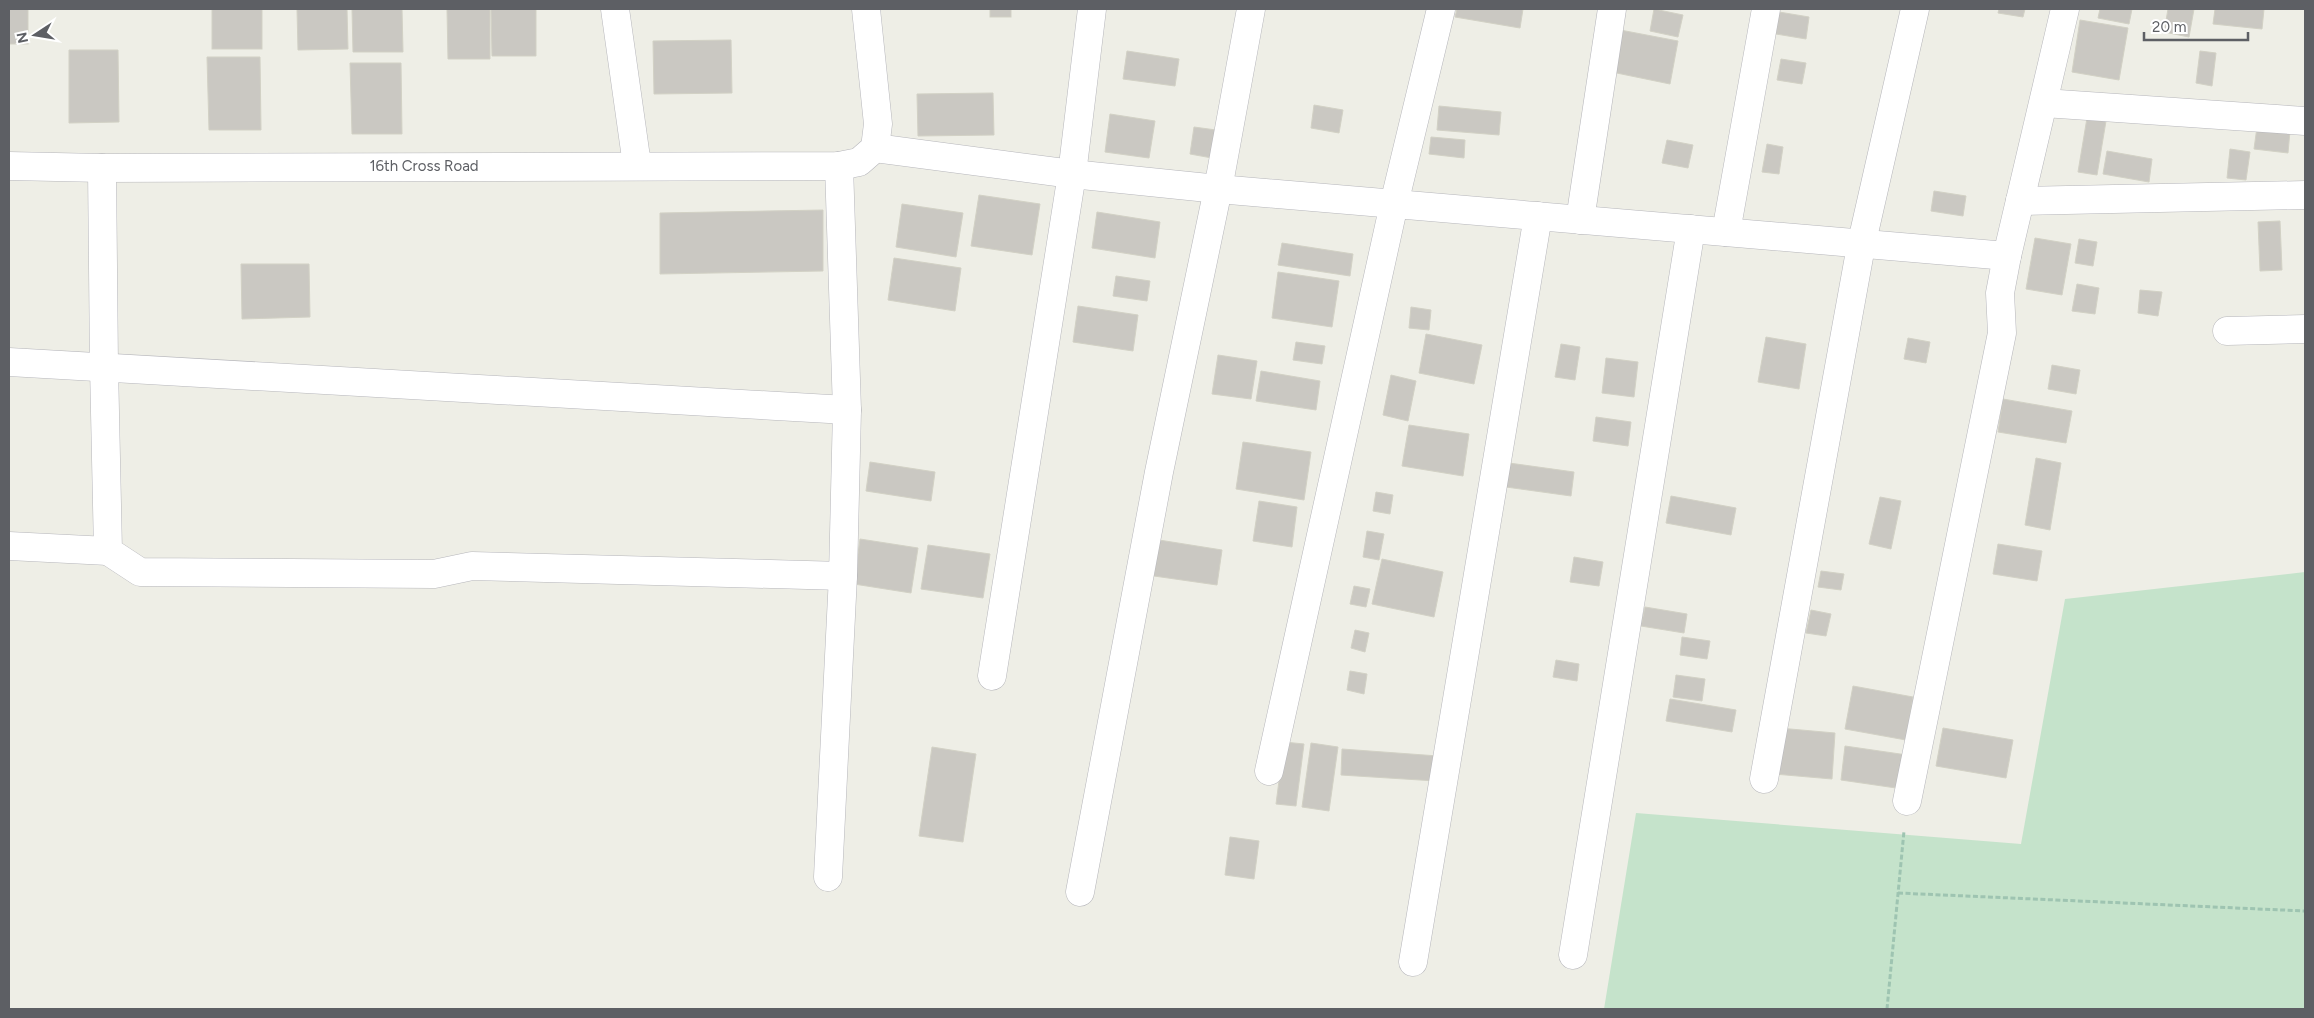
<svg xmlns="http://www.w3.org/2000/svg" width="2314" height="1018" font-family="Figtree,sans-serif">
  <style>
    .green { fill: #c5e3cb }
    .building { fill: #cac8c2; stroke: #d2d1c5 }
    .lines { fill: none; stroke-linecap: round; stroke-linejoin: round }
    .minor-casing { stroke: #b6b6bb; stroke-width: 29 }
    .path { stroke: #9ec4b1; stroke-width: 3; stroke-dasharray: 5 2.5; stroke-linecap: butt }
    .minor { stroke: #fff; stroke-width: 28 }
    .labels { text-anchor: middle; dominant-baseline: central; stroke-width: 4.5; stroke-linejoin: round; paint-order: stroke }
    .street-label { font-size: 15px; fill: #5d5f64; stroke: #fff }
  </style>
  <rect width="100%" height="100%" fill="#eeeee6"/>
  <path class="green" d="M2305,572V1009H1604L1636,813L2021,844L2065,599Z"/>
  <g class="building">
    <rect x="9" y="9" width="19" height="35"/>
    <rect x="212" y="9" width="50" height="40"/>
    <path d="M297,9H347L348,49L298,50Z"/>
    <path d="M352,9H402L403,52H353Z"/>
    <path d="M447,9H490V59H448Z"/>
    <path d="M491,9H536V56H492Z"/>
    <rect x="990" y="9" width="21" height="8"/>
    <path d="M1457,9H1523L1520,28L1455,17Z"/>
    <path d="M1654,9L1683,15L1678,37L1650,31Z"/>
    <path d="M1999,9H2025L2023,17L1998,13Z"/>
    <path d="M2100,9H2132L2129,24L2098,18Z"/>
    <path d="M2168,9H2194L2189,37L2164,32Z"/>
    <path d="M2215,9H2264L2262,29L2213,24Z"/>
    <path d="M1779,12L1809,17L1806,39L1776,34Z"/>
    <path d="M2080,20L2128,28L2119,80L2072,72Z"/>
    <path d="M1615,29L1678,41L1670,84L1607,71Z"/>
    <path d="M731,40L732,93L654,94L653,41Z"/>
    <path d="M69,50H118L119,122L69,123Z"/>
    <path d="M1127,51L1179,59L1175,86L1123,79Z"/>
    <path d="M2200,51L2216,53L2212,86L2196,83Z"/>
    <path d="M207,57H260L261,130H209Z"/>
    <path d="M1781,59L1806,63L1802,84L1777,80Z"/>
    <path d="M350,63H401L402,134H352Z"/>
    <path d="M993,93L994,135L918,136L917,94Z"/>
    <path d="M1314,105L1343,110L1339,133L1311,128Z"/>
    <path d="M1439,106L1501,112L1499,135L1437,130Z"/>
    <path d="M2088,112L2107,115L2097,175L2078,172Z"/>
    <path d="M1110,114L1155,121L1149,158L1105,152Z"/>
    <path d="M1194,127L1216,130L1212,158L1190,154Z"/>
    <path d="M2257,127L2290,131L2288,153L2254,149Z"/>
    <path d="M1431,137L1465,140L1464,158L1429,154Z"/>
    <path d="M1667,140L1693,145L1688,168L1662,163Z"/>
    <path d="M1767,144L1783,147L1779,174L1762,172Z"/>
    <path d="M2230,149L2250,152L2246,180L2227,178Z"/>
    <path d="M2107,151L2152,159L2149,182L2103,174Z"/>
    <path d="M1934,191L1966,196L1963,216L1931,211Z"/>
    <path d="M979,195L1040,204L1032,255L971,246Z"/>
    <path d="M902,204L963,213L956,257L896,247Z"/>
    <path d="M823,210V271L660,274V213Z"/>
    <path d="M1097,212L1160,222L1155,258L1092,248Z"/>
    <path d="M2280,221L2282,270L2260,271L2258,222Z"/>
    <path d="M2035,238L2071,244L2062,295L2026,289Z"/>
    <path d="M2079,239L2097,242L2093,266L2075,263Z"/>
    <path d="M1282,243L1353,254L1350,276L1278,265Z"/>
    <path d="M894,258L961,268L955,311L888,300Z"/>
    <path d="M241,264H309L310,317L242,319Z"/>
    <path d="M1278,272L1339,281L1332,327L1272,318Z"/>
    <path d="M1116,276L1150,281L1147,301L1113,296Z"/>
    <path d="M2077,284L2099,288L2095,314L2072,311Z"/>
    <path d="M2140,290L2162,292L2158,316L2138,313Z"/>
    <path d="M1078,306L1138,315L1133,351L1073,342Z"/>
    <path d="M1411,307L1431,310L1429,330L1409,328Z"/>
    <path d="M1426,334L1482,345L1474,384L1419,373Z"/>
    <path d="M1766,337L1806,344L1799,389L1758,382Z"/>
    <path d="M1908,338L1930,342L1926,363L1904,359Z"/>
    <path d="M1296,342L1325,346L1322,364L1293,360Z"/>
    <path d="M1561,344L1580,347L1575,380L1555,377Z"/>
    <path d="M1218,355L1257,361L1251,399L1212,394Z"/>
    <path d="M1606,358L1638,362L1634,397L1602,393Z"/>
    <path d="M2052,365L2080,370L2076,394L2048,389Z"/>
    <path d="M1261,371L1320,381L1316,410L1256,401Z"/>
    <path d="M1391,375L1416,381L1408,421L1383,415Z"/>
    <path d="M2003,399L2072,411L2066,443L1998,432Z"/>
    <path d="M1596,417L1631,422L1628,446L1593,441Z"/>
    <path d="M1409,425L1469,434L1463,476L1402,466Z"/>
    <path d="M1243,442L1311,452L1304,500L1236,489Z"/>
    <path d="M2036,458L2061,463L2050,530L2025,525Z"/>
    <path d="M870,462L935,472L931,501L866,491Z"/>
    <path d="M1509,463L1574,472L1571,496L1506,487Z"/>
    <path d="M1376,492L1393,495L1390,514L1373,511Z"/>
    <path d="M1671,496L1736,508L1731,535L1666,523Z"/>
    <path d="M1880,497L1901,501L1891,549L1869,544Z"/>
    <path d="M1259,501L1297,507L1292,547L1253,541Z"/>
    <path d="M1367,531L1384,534L1379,560L1363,557Z"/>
    <path d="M860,539L918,548L911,593L854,584Z"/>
    <path d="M1159,540L1222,550L1217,585L1154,576Z"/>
    <path d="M1998,544L2042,551L2037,581L1993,574Z"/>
    <path d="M928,545L990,554L983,598L921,589Z"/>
    <path d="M1574,557L1603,562L1599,586L1570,582Z"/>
    <path d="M1382,559L1443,572L1434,617L1372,604Z"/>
    <path d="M1821,571L1844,574L1841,590L1818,587Z"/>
    <path d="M1354,586L1370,589L1366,607L1350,604Z"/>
    <path d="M1645,607L1687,614L1684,633L1641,626Z"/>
    <path d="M1811,610L1831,614L1826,636L1806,633Z"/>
    <path d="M1355,630L1369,633L1365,652L1351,648Z"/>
    <path d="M1682,637L1710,641L1707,659L1680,655Z"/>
    <path d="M1556,660L1579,664L1577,681L1553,677Z"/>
    <path d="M1350,671L1367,674L1364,694L1347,690Z"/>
    <path d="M1676,675L1705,679L1702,701L1673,697Z"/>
    <path d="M1853,686L1913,697L1906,740L1845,729Z"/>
    <path d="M1670,699L1736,710L1732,732L1666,721Z"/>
    <path d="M1779,728L1835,733L1832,779L1774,774Z"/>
    <path d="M1943,728L2013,740L2006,778L1936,766Z"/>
    <path d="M1284,742L1304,744L1296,806L1276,804Z"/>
    <path d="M1311,743L1338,747L1329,811L1302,807Z"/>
    <path d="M1845,746L1907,755L1903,789L1841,780Z"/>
    <path d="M932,747L976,754L963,842L919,836Z"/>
    <path d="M1342,749L1438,756L1436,781L1341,775Z"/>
    <path d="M1230,837L1259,841L1254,879L1225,875Z"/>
  </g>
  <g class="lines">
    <defs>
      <g id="minor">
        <path d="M615,9L637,165"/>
        <path d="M2044,103L2305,121"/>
        <path d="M875,148L1072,174L1218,189L2007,256L2065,9"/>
        <path d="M9,166L102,168L839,166L859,162L875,148L878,124L866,9"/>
        <path d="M102,168L104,366L108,551L140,572L434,574L472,566L843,576"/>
        <path d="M2020,201L2305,195"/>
        <path d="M1580,220L1612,9"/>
        <path d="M1726,232L1766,9"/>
        <path d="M2227,331L2305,329"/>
        <path d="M9,362L847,410"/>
        <path d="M9,546L108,551"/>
        <path d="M992,676L1072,174L1092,9"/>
        <path d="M1269,771L1394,204L1441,9"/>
        <path d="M1764,779L1861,246L1915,9"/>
        <path d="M1907,801L2002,333L2000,293L2007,256"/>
        <path d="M828,877L843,576L847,410L839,166"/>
        <path d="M1080,892L1159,472L1218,189L1251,9"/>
        <path d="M1573,955L1691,229"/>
        <path d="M1413,962L1538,216"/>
      </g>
    </defs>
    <use href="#minor" class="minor-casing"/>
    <g class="path">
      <path d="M1898,893L2305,911"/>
      <path d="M1887,1009L1904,831"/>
    </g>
    <use href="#minor" class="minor"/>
  </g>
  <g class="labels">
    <g class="street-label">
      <text x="424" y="166">16th Cross Road</text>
    </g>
  </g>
  <rect width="2314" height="1018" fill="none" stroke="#5d5f64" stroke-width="20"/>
  <g transform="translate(35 35) rotate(258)" stroke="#ffffff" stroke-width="4" paint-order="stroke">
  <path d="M0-4L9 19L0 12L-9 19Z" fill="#5d5f64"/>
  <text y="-8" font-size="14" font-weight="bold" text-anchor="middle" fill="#5d5f64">N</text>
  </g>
  <path d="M2144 32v8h104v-8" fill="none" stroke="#5d5f64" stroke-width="2.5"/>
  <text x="2152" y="32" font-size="15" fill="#5d5f64" stroke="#ffffff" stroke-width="4" paint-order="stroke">20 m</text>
</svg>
